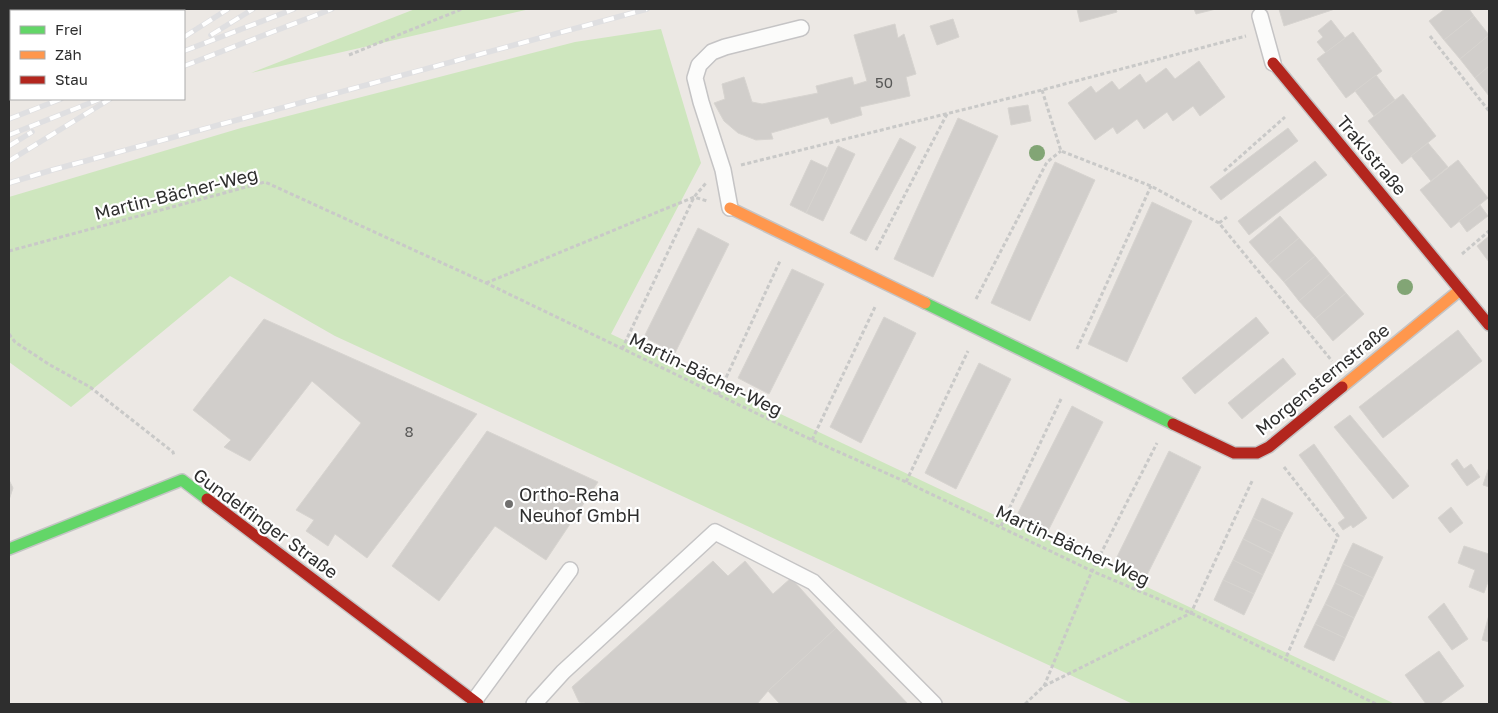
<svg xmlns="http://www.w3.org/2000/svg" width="1498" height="713" font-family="'Golos Text',sans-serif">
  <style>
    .green { fill: #cee6be }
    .building { fill: #d1cecb; stroke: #d7d4d0 }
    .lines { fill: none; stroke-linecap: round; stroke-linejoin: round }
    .lane-casing { stroke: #c5c4c5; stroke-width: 18 }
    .fast-casing { stroke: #c5c4c5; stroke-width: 14 }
    .slow-casing { stroke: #c5c4c5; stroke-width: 14 }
    .jam-casing { stroke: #c5c4c5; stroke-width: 14 }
    .path { stroke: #c9c9c8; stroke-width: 3; stroke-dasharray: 4 2.5; stroke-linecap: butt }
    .lane { stroke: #fcfcfb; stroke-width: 15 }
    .fast { stroke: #63d668; stroke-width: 11 }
    .slow { stroke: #ff974d; stroke-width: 11 }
    .jam { stroke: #b3261e; stroke-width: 11 }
    .rail-casing { stroke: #dfdfe1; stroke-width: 5.5 }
    .rail { stroke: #fff; stroke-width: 4; stroke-dasharray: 11; stroke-linecap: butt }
    .tree { fill: #82a575 }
    .poi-dot { fill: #706f6e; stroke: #fff; stroke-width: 2 }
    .labels { text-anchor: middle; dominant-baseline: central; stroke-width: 4.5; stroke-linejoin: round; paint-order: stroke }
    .number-label { font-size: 15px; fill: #585857 }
    .street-label { font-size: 18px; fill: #2e2e2e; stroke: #fff }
    .poi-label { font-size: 18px; fill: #2e2e2e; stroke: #fff; text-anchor: start }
  </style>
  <rect width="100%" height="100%" fill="#ece8e4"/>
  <g class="green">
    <path d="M9,9H157L153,11H11V90L9,92Z"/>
    <path d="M415,9H530L251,73Z"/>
    <path d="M661,29L701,163L611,334L1395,704H1133L335,336L230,276L71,407L9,362V197L241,128L575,42Z"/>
  </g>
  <g class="building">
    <path d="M1077,9H1116L1117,12L1080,22Z"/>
    <path d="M1194,9H1216L1196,14Z"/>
    <path d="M1279,9H1335L1284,26Z"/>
    <path d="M1445,9H1469L1474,16L1444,40L1429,21Z"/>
    <path d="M1474,16L1489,35L1460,59L1444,40Z"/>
    <path d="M953,19L959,37L937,45L930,26Z"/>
    <path d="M1331,20L1345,38L1326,53L1317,42L1323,37L1318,31Z"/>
    <path d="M895,24L898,38L904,34L916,74L906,77L910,96L860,107L862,115L831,124L828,117L771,133L773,139L756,140L738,133L724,121L714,103L725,99L722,84L744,77L752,102L762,104L818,93L816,86L852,77L854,85L867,81L854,35Z"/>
    <path d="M1353,32L1382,71L1346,98L1317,59Z"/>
    <path d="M1489,35V66L1475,78L1460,59Z"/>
    <path d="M1199,61L1225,97L1200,116L1193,106L1173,121L1167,112L1144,129L1137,119L1117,134L1113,127L1095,140L1068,103L1091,86L1096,93L1112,81L1119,90L1140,74L1146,83L1166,68L1175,79Z"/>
    <path d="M1489,66V96L1475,78Z"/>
    <path d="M1376,75L1395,100L1374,116L1355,91Z"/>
    <path d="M1403,94L1436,136L1402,164L1368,121Z"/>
    <path d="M1028,105L1031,121L1011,125L1008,108Z"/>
    <path d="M958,118L998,136L933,277L894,259Z"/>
    <path d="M1288,128L1298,141L1221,200L1210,187Z"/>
    <path d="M900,138L916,147L866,241L850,233Z"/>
    <path d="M1428,143L1448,167L1431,181L1411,156Z"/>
    <path d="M838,146L855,154L823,221L806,213Z"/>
    <path d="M811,160L828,168L806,213L790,205Z"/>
    <path d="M1458,160L1488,198L1451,228L1420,190Z"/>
    <path d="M1315,161L1327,175L1249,235L1238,221Z"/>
    <path d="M1055,162L1095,180L1030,321L991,303Z"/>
    <path d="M1152,202L1192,221L1127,362L1088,344Z"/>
    <path d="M1480,205L1488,216L1467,232L1459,221Z"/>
    <path d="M1280,216L1299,238L1268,264L1249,242Z"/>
    <path d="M698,228L729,244L675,353L644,337Z"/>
    <path d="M1489,236V262L1477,246Z"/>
    <path d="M1299,238L1315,256L1284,282L1268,264Z"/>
    <path d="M1315,256L1330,274L1299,301L1284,282Z"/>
    <path d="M792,269L824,284L769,394L738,378Z"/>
    <path d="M1330,274L1346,293L1315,319L1299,301Z"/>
    <path d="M1346,293L1364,314L1333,341L1315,319Z"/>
    <path d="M884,317L916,333L861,443L830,427Z"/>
    <path d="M1256,317L1269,333L1195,394L1182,378Z"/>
    <path d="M264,319L477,414L367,558L335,534L328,546L306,531L314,520L296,510L361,423L312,381L250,461L224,447L231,440L193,410Z"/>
    <path d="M1458,330L1482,361L1383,438L1359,407Z"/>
    <path d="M1283,358L1296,374L1242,419L1228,403Z"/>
    <path d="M979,363L1011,379L956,489L925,473Z"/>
    <path d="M1072,406L1103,422L1048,531L1017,515Z"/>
    <path d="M1350,415L1409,486L1393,499L1334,427Z"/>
    <path d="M487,431L598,482L546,560L495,526L439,601L392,566Z"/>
    <path d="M1314,444L1367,518L1353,528L1351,525L1343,530L1338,523L1345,518L1299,455Z"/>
    <path d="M1169,451L1201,467L1146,577L1115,561Z"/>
    <path d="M1457,459L1464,469L1471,464L1480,477L1467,486L1451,464Z"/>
    <path d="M1489,467V487L1483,485Z"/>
    <path d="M9,480L13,488L9,500Z"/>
    <path d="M1262,498L1293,513L1283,532L1253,518Z"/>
    <path d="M1451,507L1463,523L1450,533L1438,518Z"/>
    <path d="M1253,518L1283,532L1273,554L1243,539Z"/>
    <path d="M1243,539L1273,554L1263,575L1233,560Z"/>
    <path d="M1353,543L1383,557L1373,578L1343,564Z"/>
    <path d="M1464,546L1489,554V579L1484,593L1469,587L1475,570L1458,563Z"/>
    <path d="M1233,560L1263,575L1254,594L1223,580Z"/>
    <path d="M713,561L728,576L745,561L773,594L791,578L836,628L768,691L757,704H586L585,703L579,702L572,687Z"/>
    <path d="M1343,564L1373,578L1364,597L1335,583Z"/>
    <path d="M1223,580L1254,594L1244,615L1214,600Z"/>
    <path d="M1335,583L1364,597L1354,618L1325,604Z"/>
    <path d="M1444,603L1468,639L1452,650L1428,617Z"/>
    <path d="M1325,604L1354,618L1345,638L1315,624Z"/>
    <path d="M1489,615V642L1482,640Z"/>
    <path d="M1315,624L1345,638L1334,661L1304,647Z"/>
    <path d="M836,628L908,704H780L768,691Z"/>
    <path d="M1439,651L1464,686L1439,704H1426L1405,675Z"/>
  </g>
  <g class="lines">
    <defs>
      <g id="lane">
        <path d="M1260,16L1273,63"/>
        <path d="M730,208L723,170L701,102L695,78L699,65L712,52L725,47L801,28"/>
        <path d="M474,701L570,570"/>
        <path d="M534,704L563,672L715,532L813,582L934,704"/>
      </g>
      <g id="fast">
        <path d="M925,303L1173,424"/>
        <path d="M9,549L182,480L207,499"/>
      </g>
      <g id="slow">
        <path d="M730,208L925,303"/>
        <path d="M1342,387L1460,290"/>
      </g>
      <g id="jam">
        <path d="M1273,63L1489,325"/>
        <path d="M1173,424L1234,453H1257L1269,447L1342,387"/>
        <path d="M207,499L478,704"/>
      </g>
    </defs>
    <use href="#lane" class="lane-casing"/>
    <use href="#fast" class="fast-casing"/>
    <use href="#slow" class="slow-casing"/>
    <use href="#jam" class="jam-casing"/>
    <g class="path">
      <path d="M9,11L16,9"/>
      <path d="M1430,36L1489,111"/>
      <path d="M349,55L462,9"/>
      <path d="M1042,90L1061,151L1151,186L1219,223L1332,361"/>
      <path d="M741,165L1042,90L1246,36"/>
      <path d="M1224,171L1285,117"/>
      <path d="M1219,223L1227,217"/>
      <path d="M876,250L947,114"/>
      <path d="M9,251L265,182L486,283L812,440L906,482L1092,571L1191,613L1376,704"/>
      <path d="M1462,254L1489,231"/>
      <path d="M486,283L694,197L707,201"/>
      <path d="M976,299L1047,162L1061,151"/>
      <path d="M9,334L15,342L50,365L90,387L173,452L174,456"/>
      <path d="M622,349L694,197L706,183"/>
      <path d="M1077,349L1151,186"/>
      <path d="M718,395L780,261"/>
      <path d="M812,440L875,307"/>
      <path d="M1284,467L1338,536L1285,660"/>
      <path d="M906,482L968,351"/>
      <path d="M1001,526L1062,397"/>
      <path d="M1044,686L1191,613L1253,479"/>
      <path d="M1025,704L1044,686L1092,571L1157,443"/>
    </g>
    <use href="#lane" class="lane"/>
    <use href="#fast" class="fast"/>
    <use href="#slow" class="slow"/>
    <use href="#jam" class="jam"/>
    <defs>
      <g id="rail">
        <path d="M211,35L253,9"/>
        <path d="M184,37L228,9"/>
        <path d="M184,51L294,9"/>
        <path d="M184,66L332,9"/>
        <path d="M9,119L61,99"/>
        <path d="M9,135L100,99"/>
        <path d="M9,146L32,132"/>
        <path d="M9,161L110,99"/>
        <path d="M9,183L52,170L647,9"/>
      </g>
    </defs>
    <use href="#rail" class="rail-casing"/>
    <use href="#rail" class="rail"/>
  </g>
  <g class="tree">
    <circle cx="1037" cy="153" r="8"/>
    <circle cx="1405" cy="287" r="8"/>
  </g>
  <circle class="poi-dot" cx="509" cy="504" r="5"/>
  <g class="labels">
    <g class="number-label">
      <text x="884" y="82">50</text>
      <text x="409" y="431">8</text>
    </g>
    <g class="street-label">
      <text transform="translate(1372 155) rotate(50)">Traklstraße</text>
      <text transform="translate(176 193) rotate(-14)">Martin-Bächer-Weg</text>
      <text transform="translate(706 374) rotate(26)">Martin-Bächer-Weg</text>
      <text transform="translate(1322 379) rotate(-39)">Morgensternstraße</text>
      <text transform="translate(266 523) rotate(36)">Gundelfinger Straße</text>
      <text transform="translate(1073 545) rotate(25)">Martin-Bächer-Weg</text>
    </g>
    <g class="poi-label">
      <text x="519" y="494">Ortho-Reha<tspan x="519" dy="21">Neuhof GmbH</tspan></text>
    </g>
  </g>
  <rect width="1498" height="713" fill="none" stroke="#2e2e2e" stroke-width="20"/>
  <rect x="10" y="10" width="175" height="90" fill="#ffffff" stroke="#ababab"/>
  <rect x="20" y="26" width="25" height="8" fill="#63d668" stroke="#ababab"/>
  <text x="55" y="35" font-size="15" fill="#2e2e2e">Frei</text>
  <rect x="20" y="51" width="25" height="8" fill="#ff974d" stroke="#ababab"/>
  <text x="55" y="60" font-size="15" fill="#2e2e2e">Zäh</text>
  <rect x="20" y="76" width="25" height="8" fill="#b3261e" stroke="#ababab"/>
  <text x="55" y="85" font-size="15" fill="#2e2e2e">Stau</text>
</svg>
